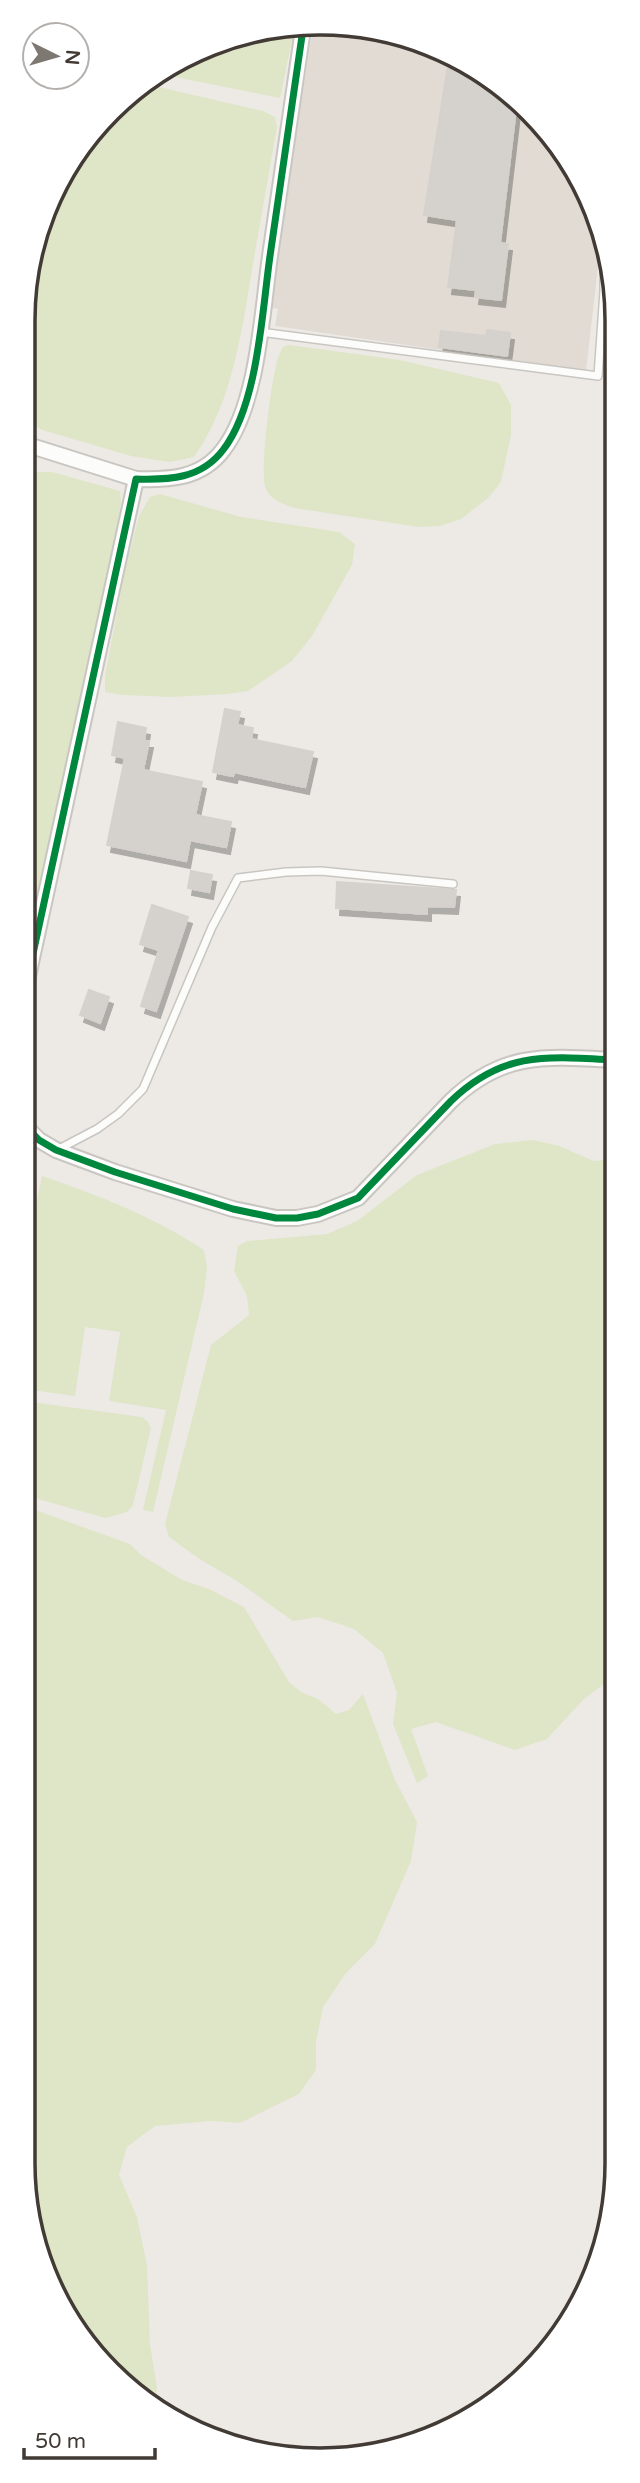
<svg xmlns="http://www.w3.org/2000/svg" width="640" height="2483" font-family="'Varela Round',sans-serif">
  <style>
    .residential { fill: #e1dbd3 }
    .green { fill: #dee6c7 }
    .building { fill: #d5d1cd; stroke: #d5d1cc; stroke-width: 2; filter: url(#shadow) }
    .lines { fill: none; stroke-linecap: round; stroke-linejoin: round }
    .service-casing { stroke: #c9c6c2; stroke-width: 10 }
    .minor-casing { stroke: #c9c6c2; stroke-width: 18 }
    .service { stroke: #fcfcfb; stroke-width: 7 }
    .minor { stroke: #fcfcfb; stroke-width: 14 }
    .cycleway-casing { stroke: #fff; stroke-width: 11 }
    .cycleway { stroke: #00873e; stroke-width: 7 }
    .rim { fill: none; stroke: #423a34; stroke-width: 3.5 }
  </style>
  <defs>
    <filter id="shadow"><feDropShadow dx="4" dy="7" stdDeviation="0" flood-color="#0004"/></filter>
  </defs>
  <rect width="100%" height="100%" fill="#edeae6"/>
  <path class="residential" d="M359,25L452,54L530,110L587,189L599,228L598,267L586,371L275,326L278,309L269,307L313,28Z"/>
  <g class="green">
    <path d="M294,30L280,98L160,74L243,33Z"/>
    <path d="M142,83L263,111L275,117L277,127C269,172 261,218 253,264C242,329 233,402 194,457L170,462L131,456L42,430L25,418V307L35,252L63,171Z"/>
    <path d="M290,345L400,360L499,383L511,405V435L501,482L488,498L461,519L440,526L419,527L294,508C283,504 269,500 265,486C260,471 272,364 281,351C283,346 285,346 290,345Z"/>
    <path d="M25,472H52L120,491L121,502L112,556L24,974Z"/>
    <path d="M160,494L241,517L339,532L355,544L352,565L312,636L292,661L248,691L227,694L172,697L122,695L105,692V676L124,575L139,516L150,497Z"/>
    <path d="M533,1140L559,1146L594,1161L615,1158V1676L584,1699L547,1739L515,1750L436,1722L411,1729L428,1776L417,1783L393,1724L397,1693L383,1653L354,1629L318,1617L293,1621L237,1581L201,1560L169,1537L165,1524L211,1345L249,1315L247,1296L234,1271L238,1246L247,1241L327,1234L357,1221L417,1175L495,1144Z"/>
    <path d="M42,1176C98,1195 154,1217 204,1250L207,1268L204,1293L153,1512L143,1510L166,1410L109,1401L120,1332L85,1327L75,1396L24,1389V1261Z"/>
    <path d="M24,1401L142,1417L148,1422L151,1428L133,1505L127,1512L105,1518L24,1495Z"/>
    <path d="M24,1506L130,1544L141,1555L182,1580L209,1589L244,1607L289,1682L301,1692L318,1699L336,1714L349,1710L363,1694L395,1780L417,1822L411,1861L375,1944L346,1973L323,2007L316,2042V2070L299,2094L240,2123L210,2121L155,2126L127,2147L119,2175L137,2217L147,2266L150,2344L157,2388L155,2404L97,2359L45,2276L23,2163Z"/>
  </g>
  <g class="building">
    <path d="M450,53L517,100L500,243L508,244L501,300L475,297L476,290L448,287L457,220L424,215Z"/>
    <path d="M487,330L510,333L507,356L439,347L441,331L486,336Z"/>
    <path d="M225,709L240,712L237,725L253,728L251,739L313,752L305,787L234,772L233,776L213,772Z"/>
    <path d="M118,722L146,728L144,741H149L143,770L202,782L195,815L231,822L226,847L190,840L186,861L107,845L125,758L112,755Z"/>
    <path d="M191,871L212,875L209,892L188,888Z"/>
    <path d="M337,882L456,890L454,907L427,906V914L336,908Z"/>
    <path d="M152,905L188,917L156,1011L141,1006L159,950L140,944Z"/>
    <path d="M89,990L109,997L100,1023L80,1015Z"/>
  </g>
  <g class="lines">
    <defs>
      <g id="service">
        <path d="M260,332L598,376L604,291V244"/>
        <path d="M57,1150L97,1129L118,1114L143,1089L212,927L238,878L286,872L321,871L453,884"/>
      </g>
      <g id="minor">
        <path d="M25,444L136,479"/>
        <path d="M24,995L136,479C169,480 201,479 223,450C258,405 262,312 270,256C281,180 292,104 303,29"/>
        <path d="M24,1125L39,1140L56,1150L115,1172L233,1209L276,1218H297L318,1214L358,1198L451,1101C503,1051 547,1056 615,1060"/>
      </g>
    </defs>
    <use href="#service" class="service-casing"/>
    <use href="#minor" class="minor-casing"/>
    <use href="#service" class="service"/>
    <use href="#minor" class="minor"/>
    <defs>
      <g id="cycleway">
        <path d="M24,995L136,479C169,480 201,479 223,450C258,405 262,312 270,256C281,180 292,104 303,29"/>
        <path d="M24,1125L39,1140L56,1150L115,1172L233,1209L276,1218H297L318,1214L358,1198L451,1101C503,1051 547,1056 615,1060"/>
      </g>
    </defs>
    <use href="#cycleway" class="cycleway-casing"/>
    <use href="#cycleway" class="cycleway"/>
  </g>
  <path d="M0 0H640V2483H0ZM320 35H320A285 285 0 0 1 605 320V2163A285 285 0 0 1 320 2448H320A285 285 0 0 1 35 2163V320A285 285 0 0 1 320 35Z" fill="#fff" fill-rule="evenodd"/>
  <path class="rim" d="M320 35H320A285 285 0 0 1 605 320V2163A285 285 0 0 1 320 2448H320A285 285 0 0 1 35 2163V320A285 285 0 0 1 320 35Z"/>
  <g transform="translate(56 56) rotate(95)"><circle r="33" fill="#ffffff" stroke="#b3b0ae" stroke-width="2"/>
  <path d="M0-5L12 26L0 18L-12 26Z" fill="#7e7872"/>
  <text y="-10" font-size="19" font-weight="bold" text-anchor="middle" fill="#423a34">N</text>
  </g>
  <path d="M24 2448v10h131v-10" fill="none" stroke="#423a34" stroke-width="3.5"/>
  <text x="35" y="2448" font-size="21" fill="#423a34" stroke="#ffffff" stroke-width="5" paint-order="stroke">50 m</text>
</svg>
